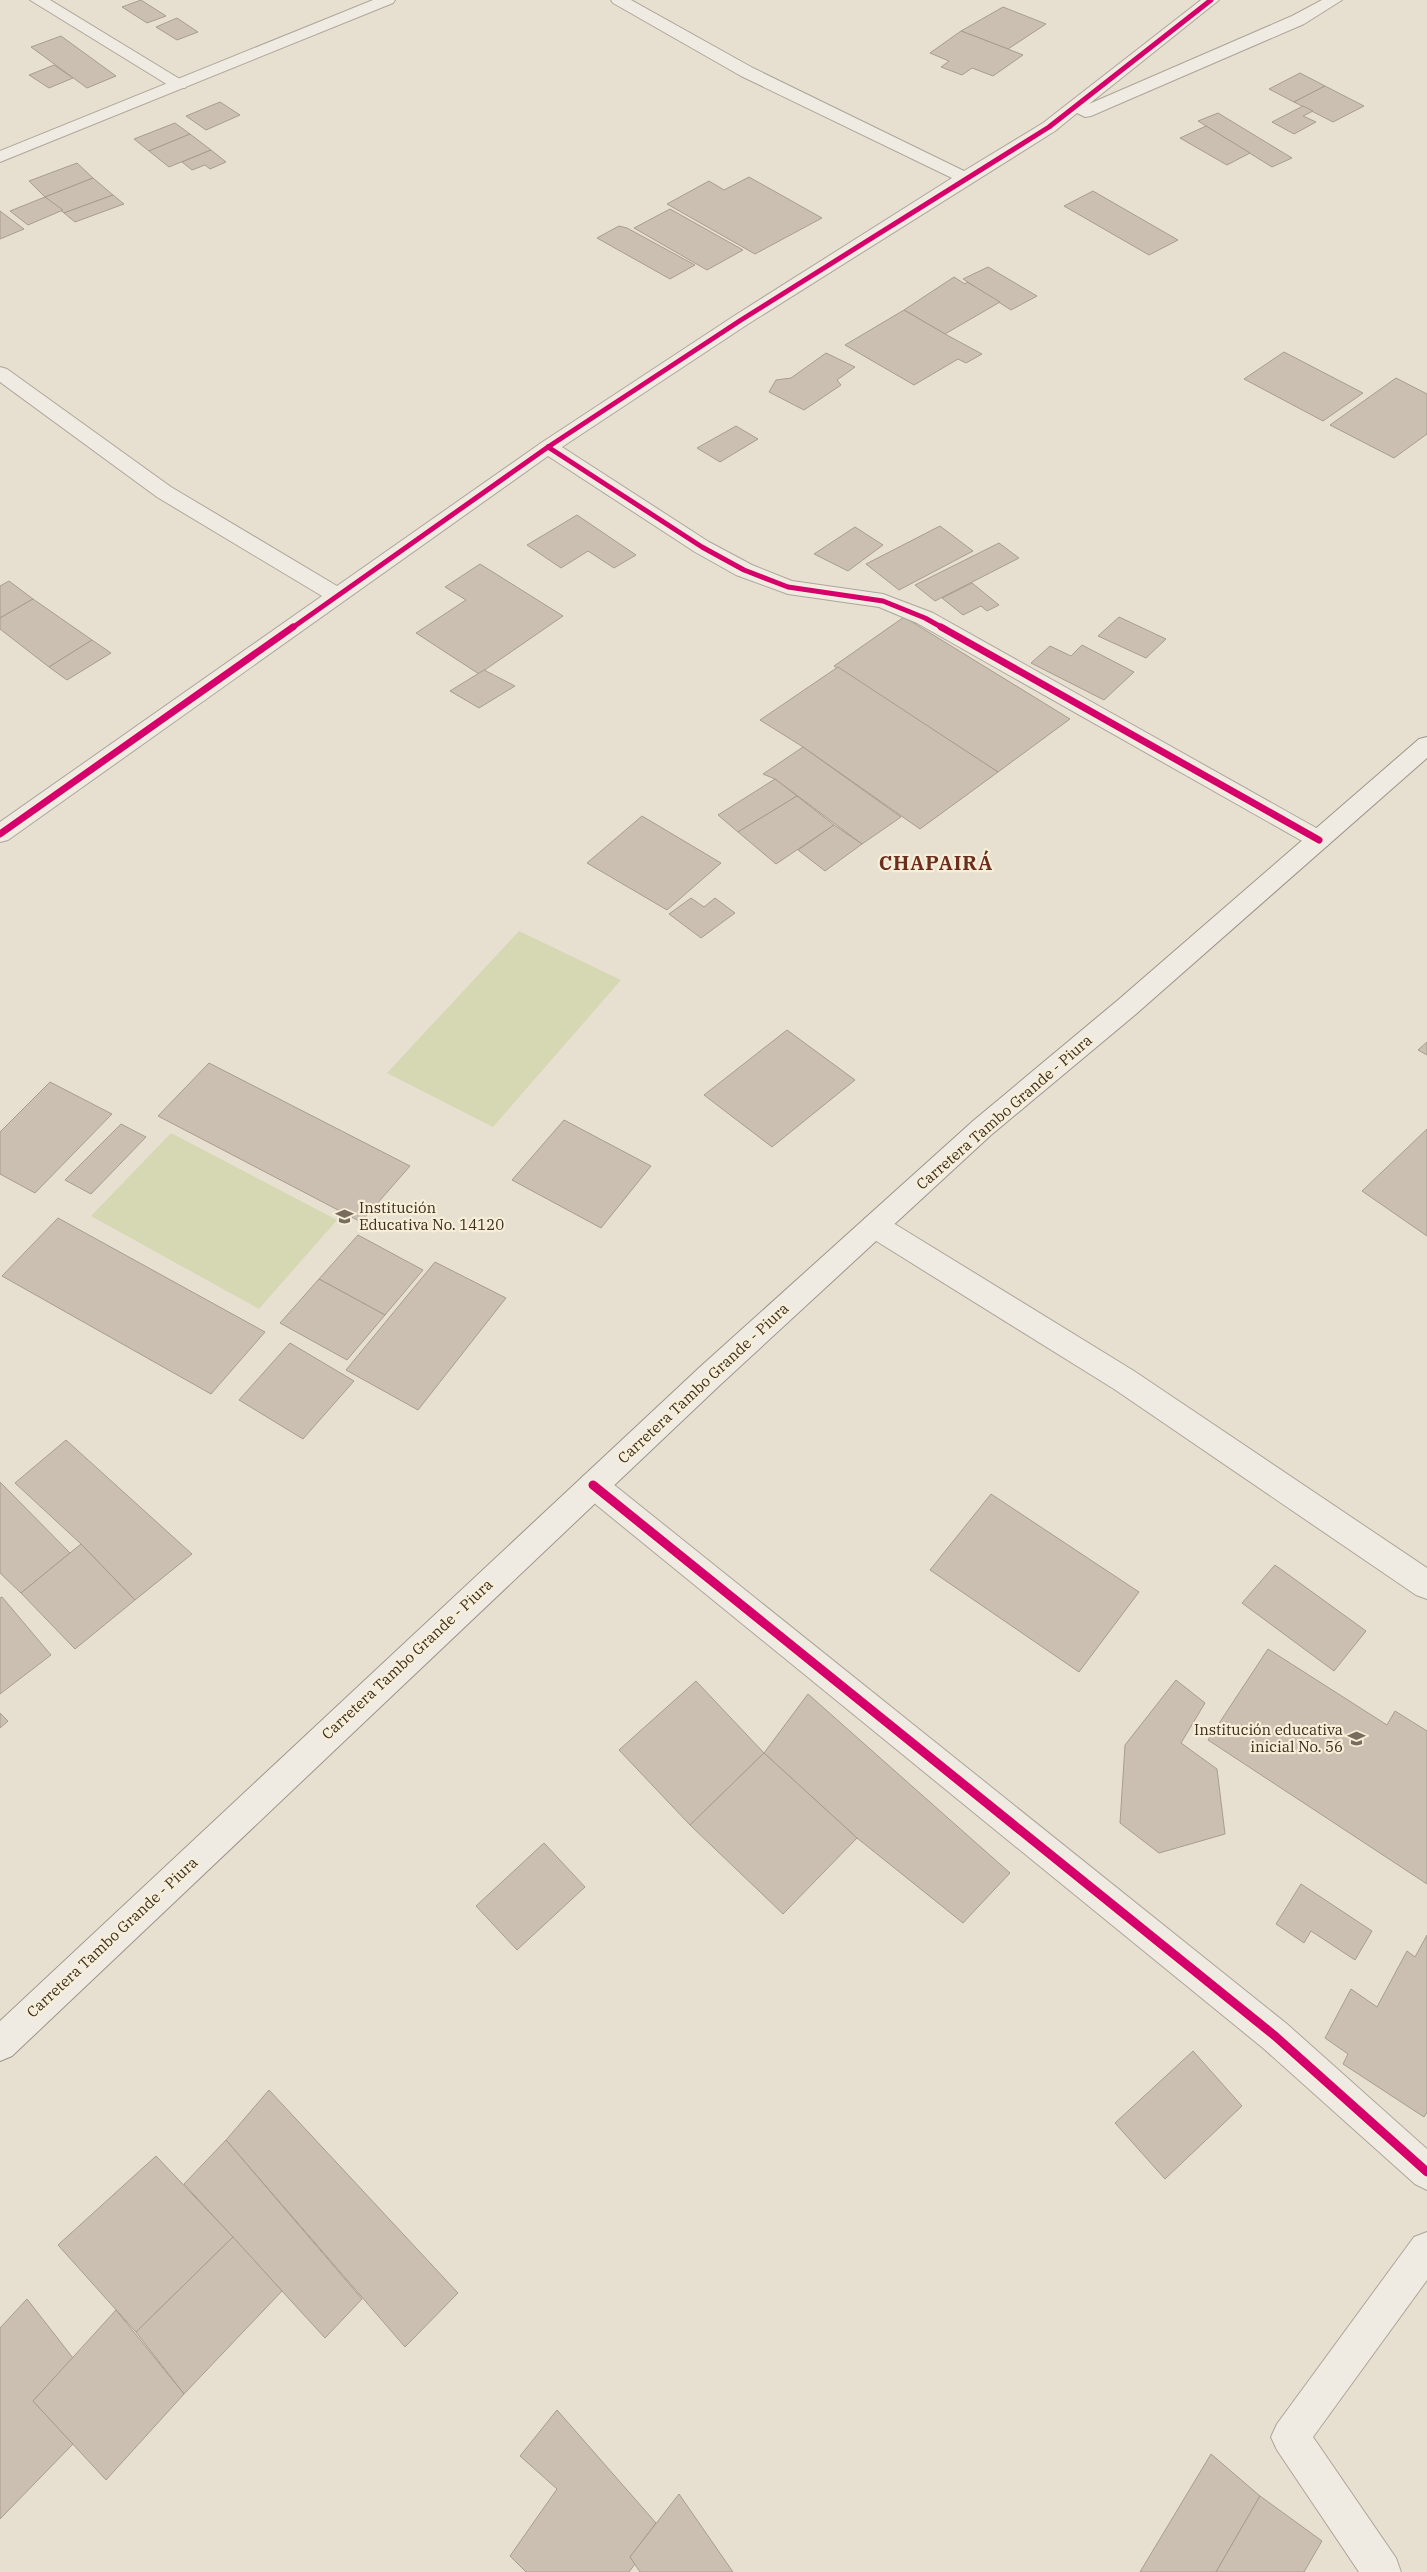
<svg xmlns="http://www.w3.org/2000/svg" width="1427" height="2572" font-family="'IBM Plex Serif',serif">
  <style>
    .green { fill: #d6d7b3 }
    .building { fill: #cbbfb2; stroke: #a89c90 }
    .lines { fill: none; stroke-linecap: round; stroke-linejoin: round }
    .lane-casing { stroke: #ada599; stroke-width: 2 }
    .street-casing { stroke: #ada599; stroke-width: 2 }
    .secondary-casing { stroke: #9c958a; stroke-width: 2 }
    .lane { fill: #efebe3; fill-rule: evenodd }
    .street { fill: #efebe3; fill-rule: evenodd }
    .secondary { fill: #efebe3; fill-rule: evenodd }
    .cycleway-far2-casing { stroke: #f7eed8; stroke-width: 7 }
    .cycleway-far1-casing { stroke: #f7eed8; stroke-width: 10 }
    .cycleway-casing { stroke: #f7eed8; stroke-width: 12 }
    .cycleway-far2 { stroke: #d6006c; stroke-width: 5 }
    .cycleway-far1 { stroke: #d6006c; stroke-width: 7 }
    .cycleway { stroke: #d6006c; stroke-width: 9 }
    .labels { text-anchor: middle; dominant-baseline: central; stroke-width: 4.5; stroke-linejoin: round; paint-order: stroke }
    .street-label { font-size: 15px; fill: #3d2e20; stroke: #f7eed8 }
    .poi-label { font-size: 15px; fill: #3d2e20; stroke: #f7eed8; text-anchor: start }
    .district-label { font-size: 20px; font-weight: bold; letter-spacing: 1px; fill: #6b2e1e; stroke: #f7eed8 }
  </style>
  <rect width="100%" height="100%" fill="#e7e0d1"/>
  <g class="green">
    <path d="M519,931L621,980L493,1127L387,1073Z"/>
    <path d="M171,1133L337,1220L259,1309L91,1216Z"/>
  </g>
  <g class="building">
    <path d="M141,0L166,16L147,23L122,7Z"/>
    <path d="M1003,7L1046,24L1008,49L961,31Z"/>
    <path d="M177,18L198,32L177,40L156,27Z"/>
    <path d="M961,31L1008,49L1023,55L993,76L972,68L962,75L941,67L949,61L930,53Z"/>
    <path d="M61,36L116,76L87,88L31,47Z"/>
    <path d="M54,65L73,78L49,88L29,75Z"/>
    <path d="M1300,73L1325,86L1294,102L1269,89Z"/>
    <path d="M1325,86L1364,106L1333,122L1294,102Z"/>
    <path d="M220,102L240,115L206,130L186,116Z"/>
    <path d="M1303,106L1313,111L1303,116L1316,122L1294,134L1272,122Z"/>
    <path d="M1218,113L1292,158L1272,167L1198,121Z"/>
    <path d="M175,123L190,134L149,151L134,139Z"/>
    <path d="M1206,126L1250,153L1227,165L1180,138Z"/>
    <path d="M190,134L211,150L169,167L149,151Z"/>
    <path d="M211,150L226,162L210,169L205,165L192,170L182,162Z"/>
    <path d="M77,163L93,178L45,197L29,181Z"/>
    <path d="M749,177L822,218L755,254L667,204L709,181L724,190Z"/>
    <path d="M93,178L113,195L64,213L45,197Z"/>
    <path d="M1093,191L1178,240L1149,255L1064,206Z"/>
    <path d="M113,195L124,204L75,222L64,213Z"/>
    <path d="M45,197L63,210L28,225L10,211Z"/>
    <path d="M670,209L743,250L707,270L634,228Z"/>
    <path d="M0,211L24,229L0,239Z"/>
    <path d="M619,226L627,228L695,265L670,279L597,238Z"/>
    <path d="M988,267L1037,296L1011,310L963,279Z"/>
    <path d="M954,277L965,284L967,282L1000,302L945,334L904,310Z"/>
    <path d="M904,310L945,334L982,354L966,363L958,359L914,385L845,345Z"/>
    <path d="M1284,352L1363,393L1323,421L1244,379Z"/>
    <path d="M826,353L855,367L837,380L841,385L804,410L769,392L776,380L791,378Z"/>
    <path d="M1396,378L1427,394V434L1394,458L1330,425Z"/>
    <path d="M736,426L758,439L720,462L697,448Z"/>
    <path d="M577,515L636,555L614,568L588,551L561,568L527,545Z"/>
    <path d="M940,526L973,551L899,590L866,564Z"/>
    <path d="M855,527L883,545L848,571L814,554Z"/>
    <path d="M999,543L1019,558L935,601L915,585Z"/>
    <path d="M480,564L563,616L479,674L416,633L466,600L445,587Z"/>
    <path d="M9,581L33,599L0,618V586Z"/>
    <path d="M972,583L999,605L987,611L981,606L963,615L942,598Z"/>
    <path d="M33,599L92,640L49,667L0,629V618Z"/>
    <path d="M904,617L1070,719L998,772L834,666Z"/>
    <path d="M1119,617L1166,639L1146,658L1098,636Z"/>
    <path d="M92,640L111,653L67,680L49,667Z"/>
    <path d="M1082,645L1134,672L1104,700L1031,663L1050,646L1071,656Z"/>
    <path d="M838,667L998,772L920,829L803,747L760,720Z"/>
    <path d="M484,670L515,686L479,708L450,691Z"/>
    <path d="M803,747L901,817L862,844L775,779L763,774Z"/>
    <path d="M775,779L797,796L738,832L718,815Z"/>
    <path d="M797,796L834,825L776,864L738,832Z"/>
    <path d="M642,816L721,863L667,910L587,863Z"/>
    <path d="M834,825L862,844L825,871L798,850Z"/>
    <path d="M691,898L704,907L715,898L735,913L701,938L669,914Z"/>
    <path d="M787,1030L855,1080L772,1147L704,1095Z"/>
    <path d="M1427,1042V1055L1418,1050Z"/>
    <path d="M209,1063L410,1166L361,1222L158,1116Z"/>
    <path d="M50,1082L112,1114L35,1193L0,1174V1132Z"/>
    <path d="M564,1120L651,1166L601,1228L512,1180Z"/>
    <path d="M121,1124L146,1137L91,1194L65,1180Z"/>
    <path d="M1427,1129V1236L1362,1191Z"/>
    <path d="M58,1218L265,1332L211,1394L2,1276Z"/>
    <path d="M358,1235L423,1270L385,1315L319,1279Z"/>
    <path d="M435,1262L506,1298L418,1410L346,1370Z"/>
    <path d="M319,1279L385,1315L347,1360L280,1323Z"/>
    <path d="M290,1343L354,1381L303,1439L239,1400Z"/>
    <path d="M66,1440L192,1554L135,1600L81,1544L15,1483Z"/>
    <path d="M0,1482L70,1553L21,1593L0,1573Z"/>
    <path d="M991,1494L1139,1592L1079,1672L930,1570Z"/>
    <path d="M81,1544L135,1600L75,1649L21,1593Z"/>
    <path d="M1275,1565L1366,1631L1334,1671L1242,1603Z"/>
    <path d="M2,1597L51,1655L0,1694V1598Z"/>
    <path d="M1268,1649L1387,1725L1395,1711L1427,1731V1884L1208,1740Z"/>
    <path d="M1176,1680L1205,1703L1181,1743L1217,1769L1225,1834L1159,1853L1120,1823L1125,1745Z"/>
    <path d="M696,1681L764,1753L690,1825L619,1750Z"/>
    <path d="M808,1694L1010,1873L963,1923L857,1838L764,1753Z"/>
    <path d="M0,1713L8,1721L0,1728Z"/>
    <path d="M764,1753L857,1838L783,1914L690,1825Z"/>
    <path d="M544,1843L585,1887L517,1950L476,1906Z"/>
    <path d="M1301,1884L1372,1931L1355,1960L1311,1931L1304,1943L1276,1924Z"/>
    <path d="M1427,1935V2112L1424,2117L1343,2064L1348,2054L1325,2038L1351,1989L1377,2007L1407,1951L1415,1957Z"/>
    <path d="M1193,2051L1242,2106L1165,2179L1115,2123Z"/>
    <path d="M269,2090L458,2293L405,2347L226,2140Z"/>
    <path d="M226,2140L362,2299L325,2338L184,2184Z"/>
    <path d="M156,2156L233,2237L136,2332L58,2245Z"/>
    <path d="M233,2237L282,2291L184,2394L136,2332Z"/>
    <path d="M27,2299L73,2358L33,2401L73,2444L0,2519V2328Z"/>
    <path d="M116,2310L184,2394L106,2480L33,2401Z"/>
    <path d="M557,2410L656,2523L630,2557L635,2564L629,2572H526L510,2556L557,2489L520,2456Z"/>
    <path d="M1211,2454L1260,2496L1216,2572H1140Z"/>
    <path d="M679,2494L733,2572H640L630,2557Z"/>
    <path d="M1260,2496L1322,2541L1304,2572H1216Z"/>
  </g>
  <g class="lines">
    <defs>
      <path id="lane" d="M30,0H50L188,84L185,88H173Z"/>
      <g id="street">
        <path d="M373,0H395L393,3L0,162V151Z"/>
        <path d="M611,0H631L753,68L964,171L1043,123L1201,0H1219L1089,104L1292,16L1322,0H1342L1304,24L1091,116L1085,117L1077,113L1055,131L748,324L562,447L709,542L752,565L792,581L883,594L933,613L1327,834L1331,840L1327,846L1319,848L1311,846L917,623L879,607L788,594L736,575L695,552L548,456L8,840L0,842V822L322,596L157,497L0,382V367L7,369L171,487L337,586L541,443L734,316L952,178L741,76L613,3Z"/>
        <path d="M875,1215L885,1218L1134,1371L1427,1568V1599L1416,1595L1114,1389L865,1234L862,1226L865,1218Z"/>
        <path d="M593,1472L603,1476L1287,2024L1427,2149V2190L1415,2184L1263,2048L583,1494L578,1485L583,1476Z"/>
        <path d="M1427,2232V2280L1313,2437L1396,2558L1401,2572H1359L1277,2450L1271,2437L1277,2424L1414,2237Z"/>
      </g>
      <path id="secondary" d="M1427,737V758L1136,1014L991,1135L720,1385L12,2056L0,2061V2021L700,1367L973,1121L1118,1000L1419,739Z"/>
    </defs>
    <use href="#lane" class="lane-casing"/>
    <use href="#street" class="street-casing"/>
    <use href="#secondary" class="secondary-casing"/>
    <use href="#lane" class="lane"/>
    <use href="#street" class="street"/>
    <use href="#secondary" class="secondary"/>
    <defs>
      <g id="cycleway-far2">
        <path d="M548,447L702,547L744,570L788,587L883,601L925,618L943,628"/>
        <path d="M292,628L548,447L741,320L1049,127L1211,0"/>
      </g>
      <g id="cycleway-far1">
        <path d="M941,627L1319,840"/>
        <path d="M0,834L293,627"/>
      </g>
      <path id="cycleway" d="M593,1485L1275,2036L1427,2172"/>
    </defs>
    <use href="#cycleway-far2" class="cycleway-far2-casing"/>
    <use href="#cycleway-far1" class="cycleway-far1-casing"/>
    <use href="#cycleway" class="cycleway-casing"/>
    <use href="#cycleway-far2" class="cycleway-far2"/>
    <use href="#cycleway-far1" class="cycleway-far1"/>
    <use href="#cycleway" class="cycleway"/>
  </g>
  <defs>
    <symbol id="school-bare" viewBox="-9 -9 18 18"><path d="M0-5L7-2L0 1L-7-2ZM-4 1L0 2.5L4 1V4Q0 6-4 4Z" fill="#786c5e" stroke="#f7eed8" stroke-width="2.5" paint-order="stroke"/></symbol>
  </defs>
  <g fill-rule="evenodd">
    <use href="#school-bare" x="332" y="1204" width="25" height="25"/>
    <use href="#school-bare" x="1344" y="1726" width="25" height="25"/>
  </g>
  <g class="labels">
    <g class="street-label">
      <text transform="translate(1004 1112) rotate(-41)">Carretera Tambo Grande - Piura</text>
      <text transform="translate(703 1383) rotate(-43)">Carretera Tambo Grande - Piura</text>
      <text transform="translate(407 1659) rotate(-43)">Carretera Tambo Grande - Piura</text>
      <text transform="translate(112 1937) rotate(-43)">Carretera Tambo Grande - Piura</text>
    </g>
    <g class="poi-label">
      <text x="359" y="1207">Institución<tspan x="359" dy="17">Educativa No. 14120</tspan></text>
      <text x="1343" y="1729" text-anchor="end">Institución educativa<tspan x="1343" dy="17">inicial No. 56</tspan></text>
    </g>
    <g class="district-label">
      <text x="936" y="862">CHAPAIRÁ</text>
    </g>
  </g>
</svg>
